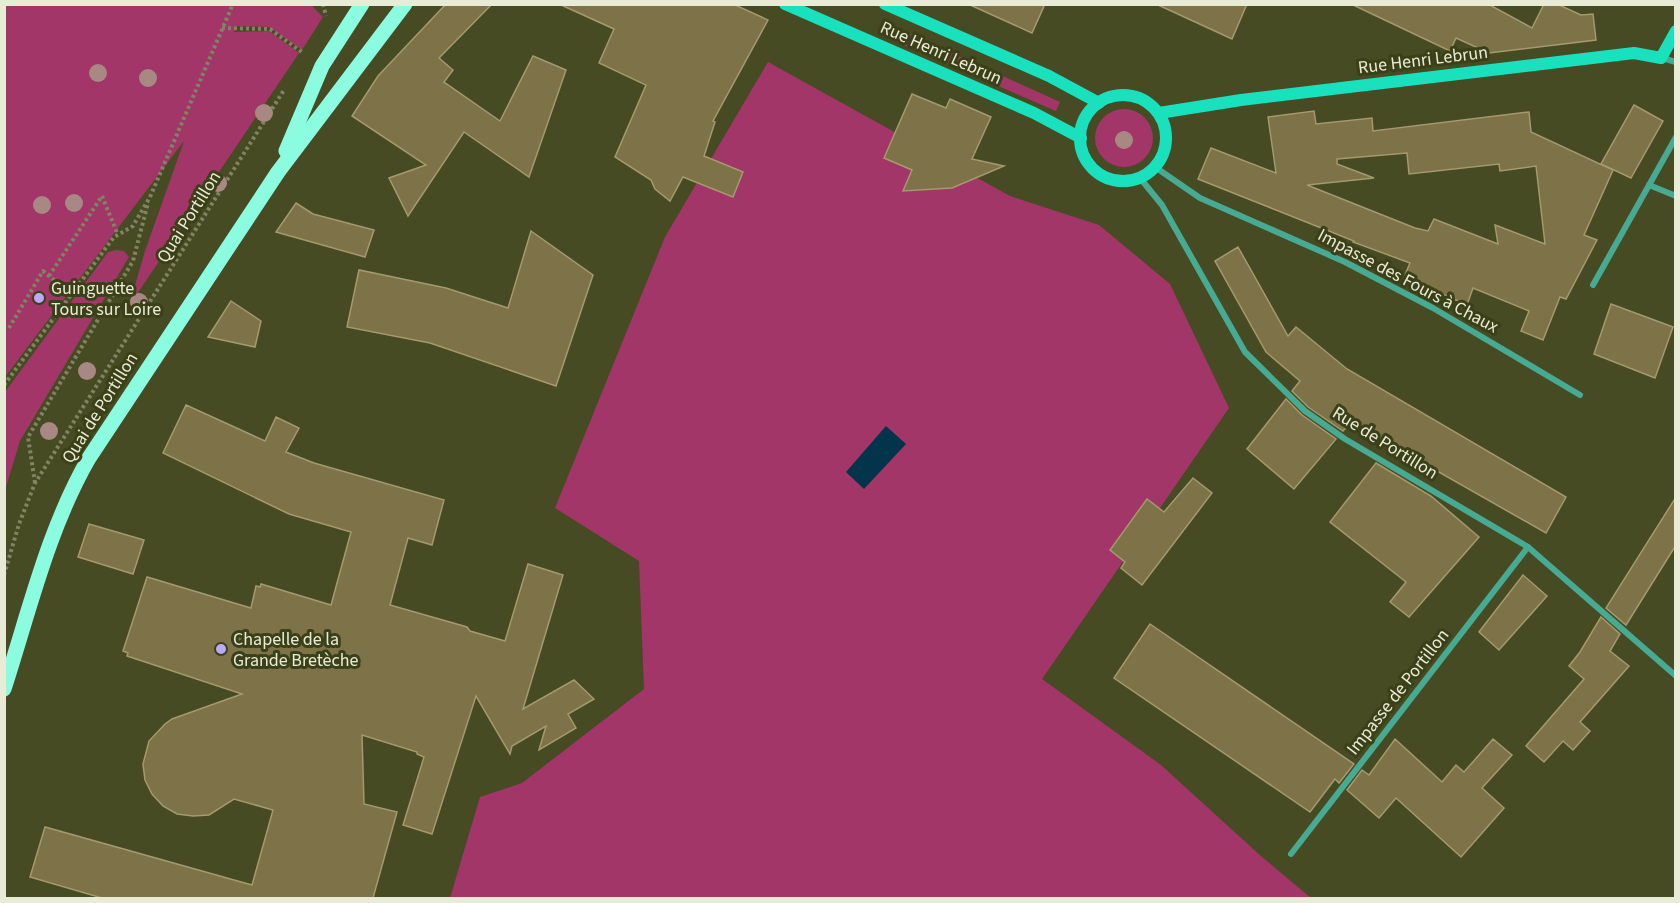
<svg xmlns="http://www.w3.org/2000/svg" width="1680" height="903" font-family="'Source Sans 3',sans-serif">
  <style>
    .green { fill: #a23668 }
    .water { fill: #02344b }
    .building { fill: #7d7248; stroke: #a5996e; stroke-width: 1.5; fill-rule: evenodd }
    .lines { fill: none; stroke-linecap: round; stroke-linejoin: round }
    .path { stroke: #808463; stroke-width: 4; stroke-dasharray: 3 3; stroke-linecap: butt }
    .street { stroke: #47aa93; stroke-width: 6 }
    .secondary { stroke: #19e1bd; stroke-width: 12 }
    .primary { stroke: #8bfce0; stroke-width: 15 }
    .tree { fill: #a88882 }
    .poi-dot { fill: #bda9f5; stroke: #3b4018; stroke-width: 2 }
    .labels { text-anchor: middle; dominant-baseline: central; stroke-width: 6; stroke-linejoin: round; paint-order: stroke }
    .street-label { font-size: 18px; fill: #e8ecd6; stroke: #3b4018 }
    .poi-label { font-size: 18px; fill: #e8ecd6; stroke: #3b4018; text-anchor: start }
  </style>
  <rect width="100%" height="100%" fill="#464b23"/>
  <g class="green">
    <path d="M5,4H310L323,17L302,50L269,27L235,26L234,32L269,31L299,53L129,306L145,251L184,141L5,377Z"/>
    <path d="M895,27L1060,102L1056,111L890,39Z"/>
    <path d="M768,62L1010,196L1099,225L1170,284L1229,408L1042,679L1161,765L1262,857L1311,898H450L480,797L522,783L644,689L639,561L555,508L665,237Z"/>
    <circle cx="1124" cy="138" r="29"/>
    <path d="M116,250L124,251L129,257L20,441L5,490V392L108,252Z"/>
  </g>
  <path class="water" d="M886,426L906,444L864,489L846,472Z"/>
  <g class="building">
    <path d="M446,4H492L439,58L453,70L444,82L500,121L533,56L566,70L529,177L464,132L408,216L389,178L426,165L352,116L378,76Z"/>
    <path d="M559,4H733L768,20L713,121L715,122L704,156L743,172L733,197L683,177L670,201L655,189L651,180L615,157L646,85L599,63L614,29Z"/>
    <path d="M968,4H1045L1032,33Z"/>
    <path d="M1156,4H1247L1232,39Z"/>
    <path d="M1351,4H1488L1532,28L1544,4H1557L1581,15L1593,14L1596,40L1489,53L1456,38L1450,51Z"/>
    <path d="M912,94L946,108L950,99L991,117L972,159L1004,166L952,188L903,191L912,170L884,158Z"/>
    <path d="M1634,105L1663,121L1631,178L1601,164Z"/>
    <path d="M1314,111L1316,124L1372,118L1373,131L1529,112L1531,132L1613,170L1584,235L1597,240L1566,299L1560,297L1543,340L1521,331L1529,311L1473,288L1467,305L1404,277L1410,263L1353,242L1354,241L1198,179L1211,148L1276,173L1268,117ZM1407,153L1409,174L1499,164L1500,171L1536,166L1545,244L1495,225L1498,244L1434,219L1428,231L1415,228L1307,185L1374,178L1337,164V159Z"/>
    <path d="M296,203L313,214L374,230L365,257L276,232Z"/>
    <path d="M531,231L593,275L556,386L430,343L347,327L359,270L446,288L508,308Z"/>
    <path d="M1238,247L1288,336L1296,327L1347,369L1566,497L1546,533L1351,422L1343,431L1308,407L1292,391L1300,381L1266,352L1215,261Z"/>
    <path d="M231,301L261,321L255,347L208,337Z"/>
    <path d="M1611,304L1673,327L1655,378L1594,354Z"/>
    <path d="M1286,399L1302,415L1336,439L1294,489L1247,449Z"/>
    <path d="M186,405L265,441L276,417L299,428L286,452L314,463L444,500L432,545L408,538L390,605L467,627L470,631L505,641L528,564L563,575L523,709L574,680L594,699L568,714L576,728L539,750L546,726L512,746L510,754L476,696L432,834L403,825L424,757L417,754V752L362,735L364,804L397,812L373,898H102L30,877L45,827L252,885L273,810L234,799L209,815L193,816L177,814L163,806L152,794L145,780L143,764L149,741L165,724L172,719L242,694L127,656L128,653L123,651L147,577L251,608L256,586L260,587L261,584L331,605L351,532L289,514L163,453Z"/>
    <path d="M1376,463L1431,496L1479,537L1409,617L1390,602L1406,582L1330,522Z"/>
    <path d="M1193,478L1212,493L1142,585L1121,568L1125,562L1110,550L1147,499L1164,512Z"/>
    <path d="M1676,497V545L1626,625L1606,608Z"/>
    <path d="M89,524L144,540L133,574L78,557Z"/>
    <path d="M1523,575L1547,596L1499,650L1479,632Z"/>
    <path d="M1601,617L1620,634L1610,651L1629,666L1580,722L1590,731L1573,750L1563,741L1544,762L1526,746L1584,679L1569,666L1580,652Z"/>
    <path d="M1150,624L1354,764L1339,783L1335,779L1310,812L1114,678Z"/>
    <path d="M1395,739L1442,782L1456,765L1464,772L1493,739L1512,755L1482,788L1504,808L1461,857L1396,798L1379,818L1347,790L1362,770L1369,775Z"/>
  </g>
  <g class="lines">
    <g class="path">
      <path d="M323,4L326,16"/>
      <path d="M222,28L270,29L303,53"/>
      <path d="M49,276L102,196L118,235"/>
      <path d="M9,328L43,271L72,295"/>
      <path d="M4,385L114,237L133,226L150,197L233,4"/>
      <path d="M35,483L28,437L133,261L148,203"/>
      <path d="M4,575L19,524L35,483L284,90"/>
    </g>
    <g class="street">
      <path d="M1662,58L1676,62"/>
      <path d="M1155,167L1200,198L1345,262L1433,308L1580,395"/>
      <path d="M1140,178L1162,205L1245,352L1305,411L1345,439L1528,547L1676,676"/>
      <path d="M1649,185L1676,196"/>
      <path d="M1593,285L1676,137"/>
      <path d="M1291,854L1528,547"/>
    </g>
    <g class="secondary">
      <path d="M785,4L1034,113L1081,138"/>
      <path d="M885,4L1049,76L1099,103"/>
      <circle cx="1123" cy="138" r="43"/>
      <path d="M1159,113L1241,100L1634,53L1661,58L1676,31"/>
    </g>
    <g class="primary">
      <path d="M286,151L322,66L362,4"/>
      <path d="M4,689C29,612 48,529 89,458L278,172L405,4"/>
    </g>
  </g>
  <g class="tree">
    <circle cx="98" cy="73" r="9"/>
    <circle cx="148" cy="78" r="9"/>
    <circle cx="264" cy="113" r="9"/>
    <circle cx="1124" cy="140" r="9"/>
    <circle cx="218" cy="183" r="9"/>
    <circle cx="74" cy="203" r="9"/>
    <circle cx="42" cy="205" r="9"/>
    <circle cx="139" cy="302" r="9"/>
    <circle cx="87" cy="371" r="9"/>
    <circle cx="49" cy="431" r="9"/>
  </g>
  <g class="poi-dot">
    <circle cx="39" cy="298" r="6"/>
    <circle cx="221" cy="649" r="6"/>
  </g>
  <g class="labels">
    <g class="street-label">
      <text transform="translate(941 53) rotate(24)">Rue Henri Lebrun</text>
      <text transform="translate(1423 60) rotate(-7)">Rue Henri Lebrun</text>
      <text transform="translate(189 217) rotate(-58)">Quai Portillon</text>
      <text transform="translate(1408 281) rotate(28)">Impasse des Fours à Chaux</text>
      <text transform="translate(100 408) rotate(-58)">Quai de Portillon</text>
      <text transform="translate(1385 443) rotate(32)">Rue de Portillon</text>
      <text transform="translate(1398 692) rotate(-52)">Impasse de Portillon</text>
    </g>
    <g class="poi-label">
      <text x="51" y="288">Guinguette<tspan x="51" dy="21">Tours sur Loire</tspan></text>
      <text x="233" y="639">Chapelle de la<tspan x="233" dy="21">Grande Bretèche</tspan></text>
    </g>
  </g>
  <rect width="1680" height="903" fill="none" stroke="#e8ecd6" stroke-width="12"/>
</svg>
